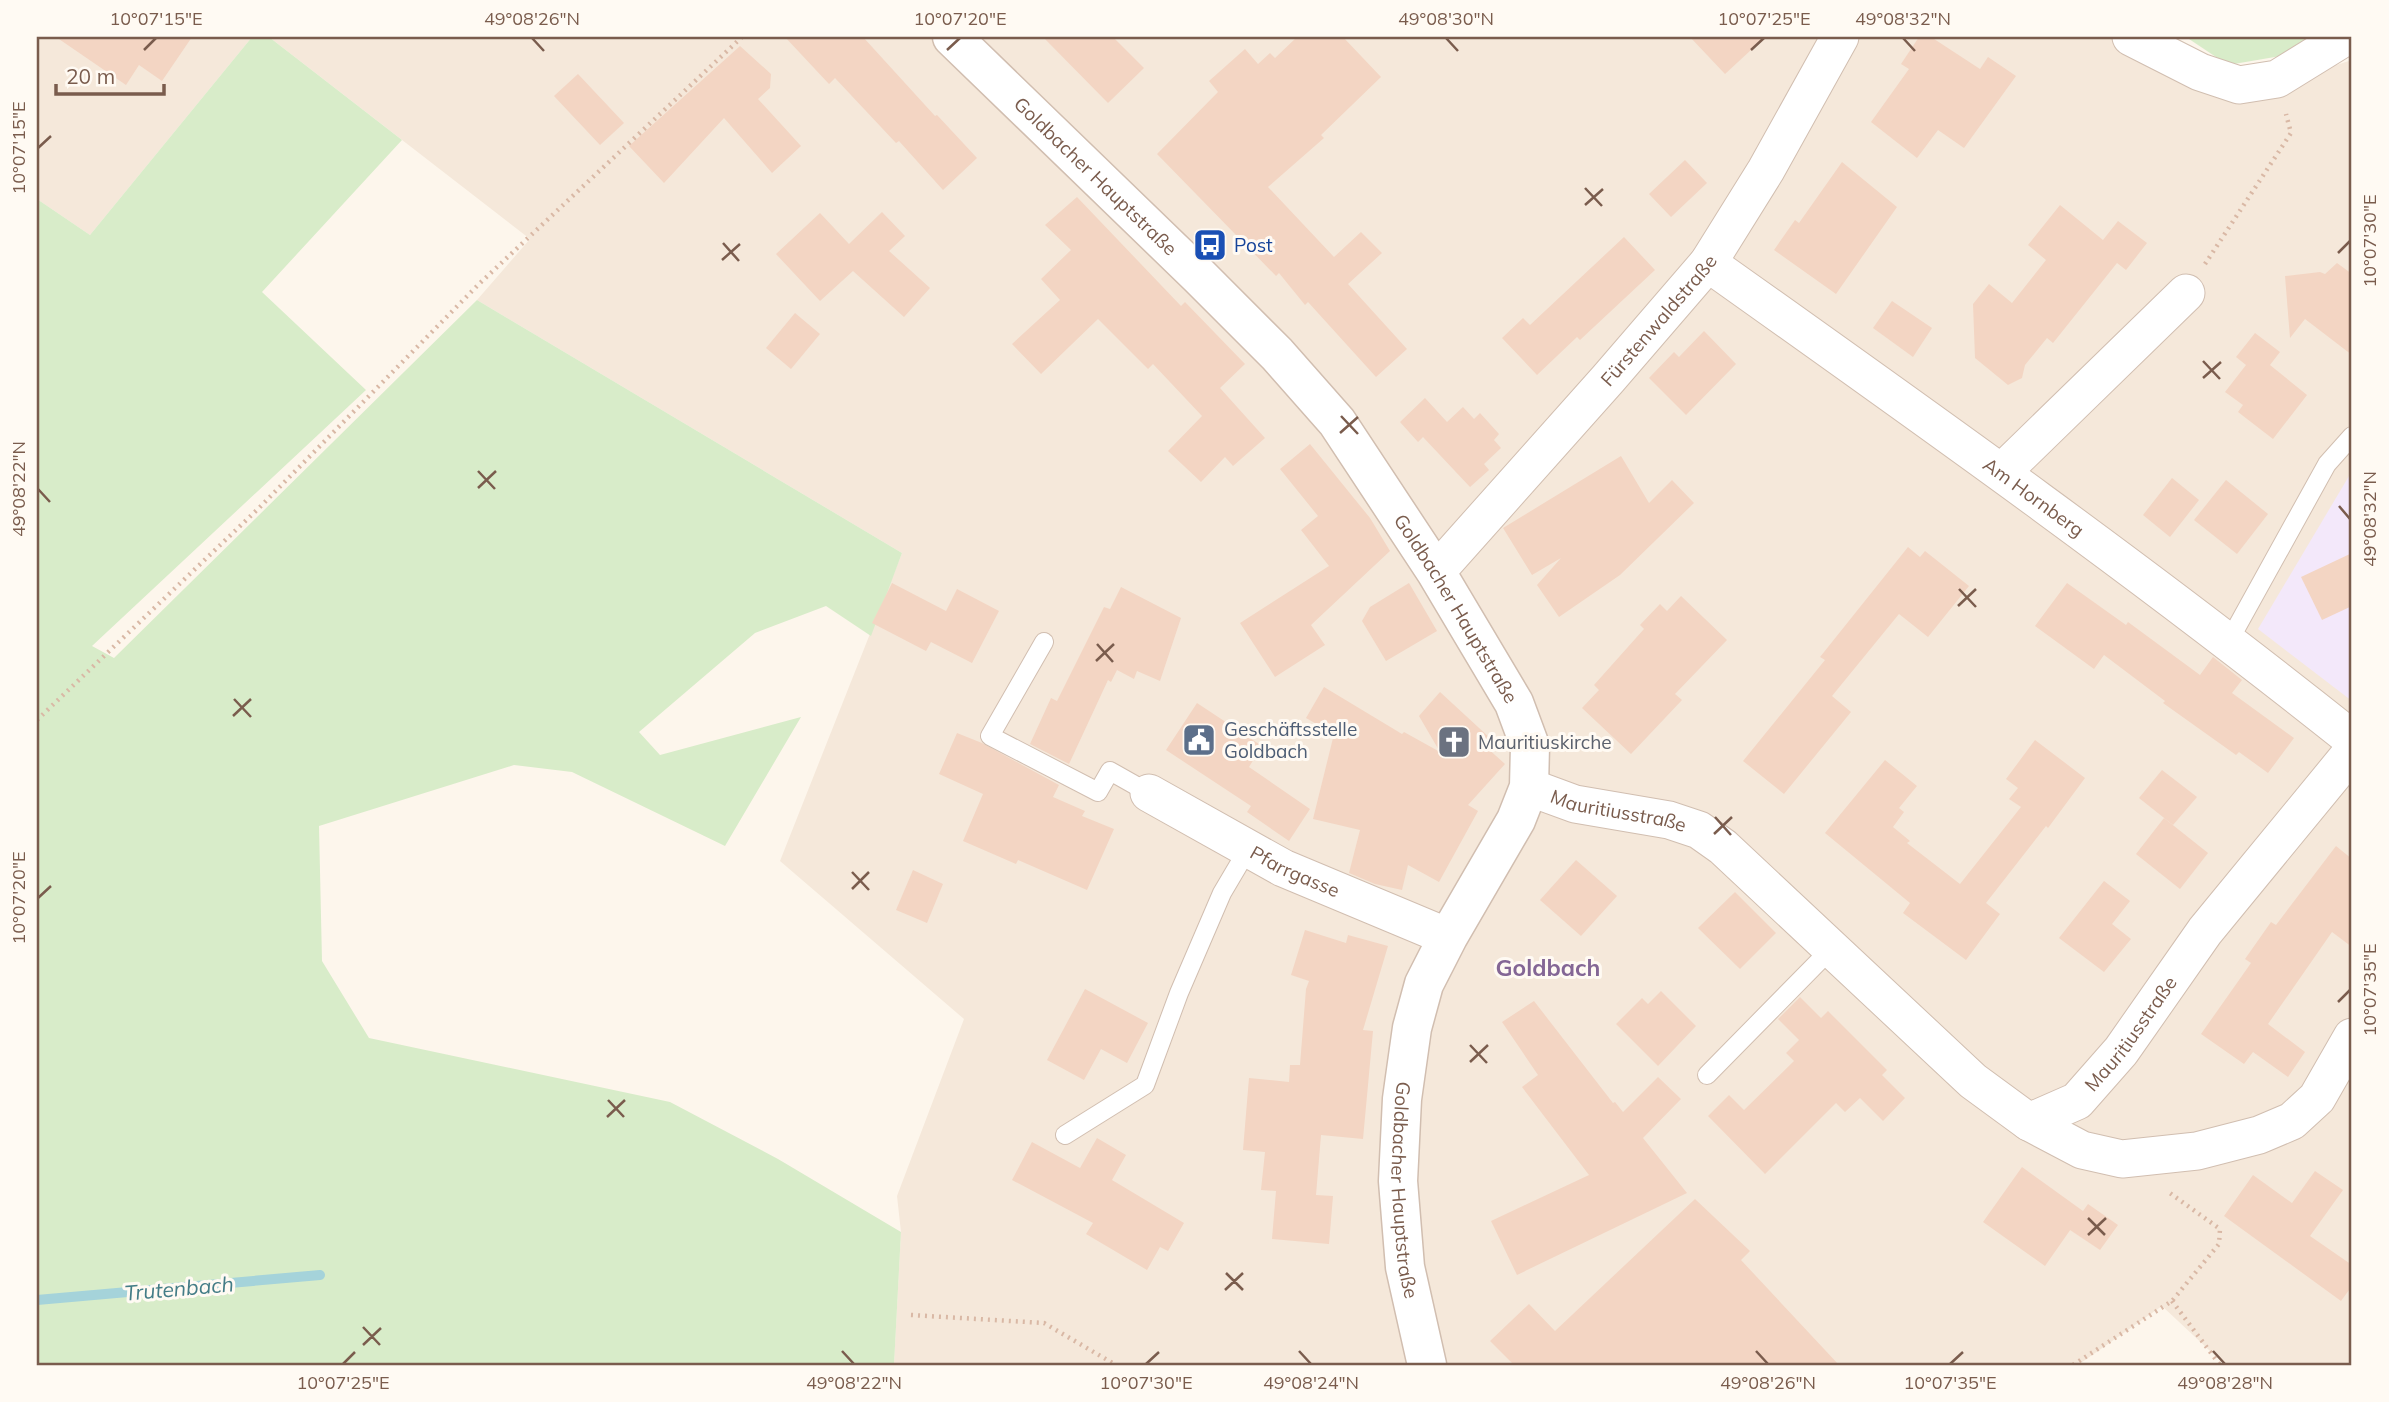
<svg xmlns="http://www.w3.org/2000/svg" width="2389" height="1402" font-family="Mulish,sans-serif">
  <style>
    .residential { fill: #f5e8da }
    .education { fill: #f3e8fa }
    .green { fill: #d8ecc9 }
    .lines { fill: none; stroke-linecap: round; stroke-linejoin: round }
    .stream { stroke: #a5d3da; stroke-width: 10 }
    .building { fill: #f3d5c3 }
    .service-casing { stroke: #d1beb0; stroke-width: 20 }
    .minor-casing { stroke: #d1beb0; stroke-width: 39 }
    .tertiary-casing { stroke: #d1beb0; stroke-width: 41 }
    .path { stroke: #d9b8a5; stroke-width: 4.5; stroke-dasharray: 2 5; stroke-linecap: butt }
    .service { stroke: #fff; stroke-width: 18 }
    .minor { stroke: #fff; stroke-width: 37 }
    .tertiary { stroke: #fff; stroke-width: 38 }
    .ticks { fill: none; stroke: #7a5c4d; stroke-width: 2.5 }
    .labels { text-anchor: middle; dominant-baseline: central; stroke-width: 6; stroke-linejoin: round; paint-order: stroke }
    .street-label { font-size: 19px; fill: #7a5c4d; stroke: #fffaf3 }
    .transit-label { font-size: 19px; fill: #164399; stroke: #fffaf3; text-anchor: start }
    .service-label { font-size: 19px; fill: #4e5e75; stroke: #fffaf3; text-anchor: start }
    .worship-label { font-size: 19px; fill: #5b616d; stroke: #fffaf3; text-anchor: start }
    .water-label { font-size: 21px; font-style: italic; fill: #437c86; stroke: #fffaf3 }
    .quarter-label { font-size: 23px; font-weight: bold; fill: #846695; stroke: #fffaf3 }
    .neatline { fill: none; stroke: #7a5c4d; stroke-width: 2.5 }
    .ticks-label { font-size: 18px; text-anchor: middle; fill: #7a5c4d }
  </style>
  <rect width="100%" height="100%" fill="#fdf6ec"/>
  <g class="residential">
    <path d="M37,37H252L90,235L37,199Z"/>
    <path d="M269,37H2124L2237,97L2352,60V1365H2225L2162,1306L2078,1365H894L901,1232L897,1196L964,1019L780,861L902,553L477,300L530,239Z"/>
  </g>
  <path class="education" d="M2352,471V701L2258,629Z"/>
  <g class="green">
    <path d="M252,37H269L402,140L262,292L366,390L92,646L114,658L477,300L902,553L871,636L826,606L755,633L639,732L660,755L801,717L725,846L572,772L514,765L319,826L322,961L369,1038L670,1102L778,1159L901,1232L894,1365H37V199L90,235Z"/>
    <path d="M2186,37H2313L2299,53L2228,65Z"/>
  </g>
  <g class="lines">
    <path class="stream" d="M37,1300L320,1275"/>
  </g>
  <g class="building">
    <path d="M56,37H192L162,81L139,65L126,85Z"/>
    <path d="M785,37H863L935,116L937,115L977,158L943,190L899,141L896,143L835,78L829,84Z"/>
    <path d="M1043,37H1113L1144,68L1108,103Z"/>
    <path d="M1297,37H1343L1381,77L1321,135L1324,138L1268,187L1334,257L1361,232L1382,253L1348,284L1407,349L1376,377L1308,302L1305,305L1279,273L1276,276L1157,154L1218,92L1209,81L1245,49L1258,64L1270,53L1275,58Z"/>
    <path d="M1690,37H1765L1725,74Z"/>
    <path d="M1919,37H1931L1980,69L1988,57L2016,76L1964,148L1938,130L1917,158L1871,122L1909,69L1901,64Z"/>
    <path d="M740,46L771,74L770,88L758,99L801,146L772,173L724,118L664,183L629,146Z"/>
    <path d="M578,74L624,123L600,145L554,96Z"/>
    <path d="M1685,160L1707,183L1671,217L1649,194Z"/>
    <path d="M1842,162L1897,207L1836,294L1774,250L1795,220L1799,223Z"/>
    <path d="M1077,197L1181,306L1185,302L1245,364L1220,388L1265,438L1233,466L1225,457L1201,482L1168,451L1202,416L1153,364L1148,369L1098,319L1041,374L1012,344L1060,300L1041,279L1071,250L1045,225Z"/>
    <path d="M2060,205L2103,240L2118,221L2147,243L2126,270L2117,263L2053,343L2047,338L2025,365L2022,378L2008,385L1975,358L1973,304L1989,284L2012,303L2046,260L2028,245Z"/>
    <path d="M882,212L905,236L889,251L930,288L904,317L853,271L820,301L776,254L820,213L849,244Z"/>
    <path d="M1624,237L1655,270L1580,340L1577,337L1537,375L1502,338L1523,318L1530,325Z"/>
    <path d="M2337,263L2352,274V355L2305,319L2290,338L2285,276L2320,272L2325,274Z"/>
    <path d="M1892,301L1932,328L1913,357L1873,328Z"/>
    <path d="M795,313L820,334L791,369L766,348Z"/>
    <path d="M1704,331L1736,364L1686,415L1649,378L1674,352L1679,357Z"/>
    <path d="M2255,333L2280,352L2270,365L2307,395L2273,439L2238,412L2243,405L2225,392L2246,365L2236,357Z"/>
    <path d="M1425,398L1447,422L1463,407L1474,419L1480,413L1499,434L1494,440L1501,448L1484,464L1489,470L1470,487L1423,437L1418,442L1400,422Z"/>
    <path d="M1310,444L1370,518L1390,551L1311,625L1325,645L1275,677L1240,623L1329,566L1301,530L1318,516L1280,469Z"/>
    <path d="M1621,456L1649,503L1672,480L1694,503L1620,575L1559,617L1537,585L1561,558L1532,575L1503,528Z"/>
    <path d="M2172,478L2199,500L2170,537L2143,515Z"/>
    <path d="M2226,480L2268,514L2237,554L2194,520Z"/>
    <path d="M1908,547L1920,557L1925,551L1969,586L1928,637L1899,614L1832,696L1851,712L1784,794L1743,761L1825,660L1820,657Z"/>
    <path d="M2352,553V606L2322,620L2301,577Z"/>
    <path d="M892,583L946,611L957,589L999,611L972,663L931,642L926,651L872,623Z"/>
    <path d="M1409,583L1437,631L1386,661L1362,621L1370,607Z"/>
    <path d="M2067,583L2126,625L2128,622L2200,675L2213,657L2242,680L2232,693L2294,738L2268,773L2239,752L2236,755L2163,703L2165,701L2104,655L2094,669L2035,626Z"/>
    <path d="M1121,587L1181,618L1160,681L1137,671L1134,679L1117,670L1111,682L1108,680L1069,764L1030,744L1051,698L1057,701L1104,607L1110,609Z"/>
    <path d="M1681,596L1727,640L1675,694L1682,700L1631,754L1582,708L1599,690L1594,685L1644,629L1640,625L1660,604L1667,611Z"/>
    <path d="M1324,687L1402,734L1404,732L1440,752L1419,716L1440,692L1491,739L1485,746L1505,764L1468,805L1478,811L1439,882L1408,865L1402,890L1375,884L1349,873L1360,830L1313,819L1334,734L1306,718Z"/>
    <path d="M1197,703L1262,746L1249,767L1310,809L1289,841L1247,812L1251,806L1166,750Z"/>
    <path d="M957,733L982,743L1059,785L1053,797L1085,811L1082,816L1114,829L1087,890L1018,860L1016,864L963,841L983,794L939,774Z"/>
    <path d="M2035,740L2085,778L2048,828L2046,826L1986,903L2000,914L1966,960L1903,913L1910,903L1825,833L1885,760L1917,786L1899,808L1904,812L1893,827L1910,841L1907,843L1960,884L2021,807L2009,799L2018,788L2006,779Z"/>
    <path d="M2162,770L2197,797L2173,825L2139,798Z"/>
    <path d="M2164,818L2208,853L2180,889L2136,854Z"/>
    <path d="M2336,846L2352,859V947L2332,932L2268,1024L2305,1052L2288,1077L2253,1052L2244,1064L2201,1034L2251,963L2245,959L2271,922L2276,925Z"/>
    <path d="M1576,860L1617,896L1581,936L1540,900Z"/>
    <path d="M913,870L943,884L927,923L896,910Z"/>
    <path d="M2104,881L2130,901L2112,924L2131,939L2104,972L2059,938Z"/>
    <path d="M1735,892L1776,933L1740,969L1698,928Z"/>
    <path d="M1305,930L1346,943L1348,935L1388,946L1363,1030L1373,1031L1363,1139L1321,1135L1316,1195L1333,1196L1329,1244L1272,1239L1276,1191L1261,1190L1265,1152L1243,1150L1249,1078L1289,1082L1290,1065H1300L1306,989L1309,981L1291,975Z"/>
    <path d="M1085,989L1148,1023L1127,1063L1101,1049L1084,1080L1047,1060Z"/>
    <path d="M1661,991L1696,1026L1658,1066L1616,1024L1642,998L1648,1004Z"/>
    <path d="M1800,997L1821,1018L1828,1011L1887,1070L1882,1075L1905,1098L1883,1121L1860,1098L1845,1112L1836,1103L1765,1174L1708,1116L1729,1095L1744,1110L1794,1061L1786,1053L1799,1040L1778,1019Z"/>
    <path d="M1534,1001L1613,1103L1615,1102L1623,1112L1658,1077L1681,1099L1643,1138L1687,1193L1517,1275L1491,1221L1589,1175L1522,1087L1538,1075L1502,1022Z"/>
    <path d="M1097,1138L1126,1155L1112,1180L1184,1223L1168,1251L1160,1247L1147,1270L1086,1234L1093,1223L1012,1180L1032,1142L1080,1168Z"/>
    <path d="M2022,1167L2083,1211L2088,1204L2118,1225L2100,1250L2070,1230L2080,1216L2045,1266L1983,1222Z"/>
    <path d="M2315,1171L2343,1190L2310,1236L2352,1265V1286L2341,1301L2224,1216L2253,1175L2292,1203Z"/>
    <path d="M1695,1199L1750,1251L1741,1260L1839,1365H1514L1490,1341L1529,1304L1555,1331Z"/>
  </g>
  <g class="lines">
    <defs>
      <g id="service">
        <path d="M2229,641L2327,464L2352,436"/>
        <path d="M1044,642L990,736L1098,792L1110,771L1149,793"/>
        <path d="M1707,1075L1831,949"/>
        <path d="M1065,1135L1145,1085L1179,993L1222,893L1248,849"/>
      </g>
      <g id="minor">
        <path d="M2131,37L2200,72L2239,85L2277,79L2345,37"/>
        <path id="s1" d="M1708,263C1926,418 2143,572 2352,739"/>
        <path d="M2002,472L2186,293"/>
        <path id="s2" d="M1436,572L1608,379L1708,263L1766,170L1840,37"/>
        <path id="s3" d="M1529,787L1575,804L1669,820L1699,830L1723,847L1973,1081L2029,1122L2077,1101L2121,1051L2205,931L2352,752"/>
        <path id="s4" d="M1149,793L1283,868L1448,937"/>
        <path d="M2029,1122L2082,1150L2122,1159L2197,1151L2259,1135L2292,1121L2317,1098L2352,1037"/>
      </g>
      <g id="tertiary">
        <path id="s5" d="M952,37L1198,275L1277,354L1337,422L1436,572L1514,703L1530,746L1529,787L1516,820L1448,937L1424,984L1412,1028L1402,1099L1398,1181L1405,1267L1427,1365"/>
      </g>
    </defs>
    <use href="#service" class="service-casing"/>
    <use href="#minor" class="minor-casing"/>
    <use href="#tertiary" class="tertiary-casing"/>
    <g class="path">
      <path d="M2205,264L2291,133L2286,114"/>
      <path d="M37,720L259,508L479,284L742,37"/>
      <path d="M2172,1301L2220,1365"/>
      <path d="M911,1315L1044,1323L1116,1365"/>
      <path d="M2073,1365L2172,1301L2219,1244L2220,1229L2167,1191"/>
    </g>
    <use href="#service" class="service"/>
    <use href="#minor" class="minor"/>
    <use href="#tertiary" class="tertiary"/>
  </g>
  <path class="ticks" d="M532,38L544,51M1446,38L1458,51M1903,38L1915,51M144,50L156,38M947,50L960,38M1751,50L1764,38M38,148L51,136M1585,188L1602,206M1585,205L1603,189M723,243L739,261M2338,253L2350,241M722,260L740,244M2203,361L2220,379M2203,378L2221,362M1341,416L1358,434M1340,433L1358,417M478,471L495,489M478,488L496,471M38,489L50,502M2339,506L2350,519M1959,589L1976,607M1958,606L1976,589M1097,644L1113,662M1096,661L1114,644M234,699L251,717M233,716L251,699M1715,817L1731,835M1714,834L1732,817M852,872L869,890M852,889L869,872M38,898L51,886M2338,1002L2350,990M1470,1045L1487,1063M1470,1062L1488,1045M608,1100L624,1117M607,1117L625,1100M2088,1218L2105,1235M2088,1235L2106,1218M1226,1273L1243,1290M1225,1290L1243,1273M363,1327L380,1345M363,1345L381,1328M842,1351L854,1364M1299,1351L1311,1364M1756,1351L1768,1364M2213,1351L2225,1364M343,1364L355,1352M1146,1364L1159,1352M1950,1364L1963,1352"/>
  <defs>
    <symbol id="bus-square" viewBox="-11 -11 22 22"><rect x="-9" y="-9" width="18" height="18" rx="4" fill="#1a4fb4" stroke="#fffaf3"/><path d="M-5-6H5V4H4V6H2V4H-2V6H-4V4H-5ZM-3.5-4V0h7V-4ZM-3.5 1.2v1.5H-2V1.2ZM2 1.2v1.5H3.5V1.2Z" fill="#fff"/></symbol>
    <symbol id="civic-square" viewBox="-11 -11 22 22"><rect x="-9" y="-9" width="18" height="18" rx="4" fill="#5c6f8a" stroke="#fffaf3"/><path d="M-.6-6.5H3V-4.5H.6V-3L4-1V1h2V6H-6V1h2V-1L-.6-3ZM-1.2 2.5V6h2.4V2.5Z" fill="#fff"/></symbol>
    <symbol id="church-square" viewBox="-11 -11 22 22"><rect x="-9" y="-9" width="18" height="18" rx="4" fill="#6b7280" stroke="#fffaf3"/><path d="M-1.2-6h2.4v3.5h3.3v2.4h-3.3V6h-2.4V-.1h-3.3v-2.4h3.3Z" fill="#fff"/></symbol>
  </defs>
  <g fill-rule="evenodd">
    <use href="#bus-square" x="1191" y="226" width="38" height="38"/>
    <use href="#civic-square" x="1180" y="721" width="38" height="38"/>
    <use href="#church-square" x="1435" y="723" width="38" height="38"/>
  </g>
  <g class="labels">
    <g class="street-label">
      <text stroke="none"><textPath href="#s5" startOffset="200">Goldbacher Hauptstraße</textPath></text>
      <text stroke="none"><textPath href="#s2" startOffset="336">Fürstenwaldstraße</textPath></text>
      <text stroke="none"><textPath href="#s1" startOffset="401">Am Hornberg</textPath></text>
      <text stroke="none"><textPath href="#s5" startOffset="766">Goldbacher Hauptstraße</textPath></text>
      <text stroke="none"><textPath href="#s3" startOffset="93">Mauritiusstraße</textPath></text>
      <text stroke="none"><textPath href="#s4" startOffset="166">Pfarrgasse</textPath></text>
      <text stroke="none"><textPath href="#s3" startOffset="756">Mauritiusstraße</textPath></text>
      <text stroke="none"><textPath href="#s5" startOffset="1396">Goldbacher Hauptstraße</textPath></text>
    </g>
    <g class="transit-label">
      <text x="1234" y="245">Post</text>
    </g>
    <g class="service-label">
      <text x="1224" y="729">Geschäftsstelle<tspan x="1224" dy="22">Goldbach</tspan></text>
    </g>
    <g class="worship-label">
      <text x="1478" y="742">Mauritiuskirche</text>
    </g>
    <g class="water-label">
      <text transform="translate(179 1288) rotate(-5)">Trutenbach</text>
    </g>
    <g class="quarter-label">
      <text x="1548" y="967">Goldbach</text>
    </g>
  </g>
  <rect width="2389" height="1402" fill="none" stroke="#fffaf3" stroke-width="77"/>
  <path d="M56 84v10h108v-10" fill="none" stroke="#7a5c4d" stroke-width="3.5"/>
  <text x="66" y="84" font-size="21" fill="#7a5c4d" stroke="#fffaf3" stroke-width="5" paint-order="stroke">20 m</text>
  <rect x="38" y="38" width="2312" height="1326" class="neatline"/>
  <g class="ticks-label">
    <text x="156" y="25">10°07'15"E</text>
    <text x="532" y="25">49°08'26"N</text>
    <text x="960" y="25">10°07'20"E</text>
    <text x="1446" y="25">49°08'30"N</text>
    <text x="1764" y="25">10°07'25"E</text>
    <text x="1903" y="25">49°08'32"N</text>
    <text transform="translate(19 148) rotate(-90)" y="6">10°07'15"E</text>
    <text transform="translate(2370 241) rotate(-90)" y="6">10°07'30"E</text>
    <text transform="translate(19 489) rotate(-90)" y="6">49°08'22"N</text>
    <text transform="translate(2370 519) rotate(-90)" y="6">49°08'32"N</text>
    <text transform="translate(19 898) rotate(-90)" y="6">10°07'20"E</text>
    <text transform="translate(2370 990) rotate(-90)" y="6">10°07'35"E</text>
    <text x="343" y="1389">10°07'25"E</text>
    <text x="854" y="1389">49°08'22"N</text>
    <text x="1146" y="1389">10°07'30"E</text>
    <text x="1311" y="1389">49°08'24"N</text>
    <text x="1768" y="1389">49°08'26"N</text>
    <text x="1950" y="1389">10°07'35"E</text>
    <text x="2225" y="1389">49°08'28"N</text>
  </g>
</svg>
